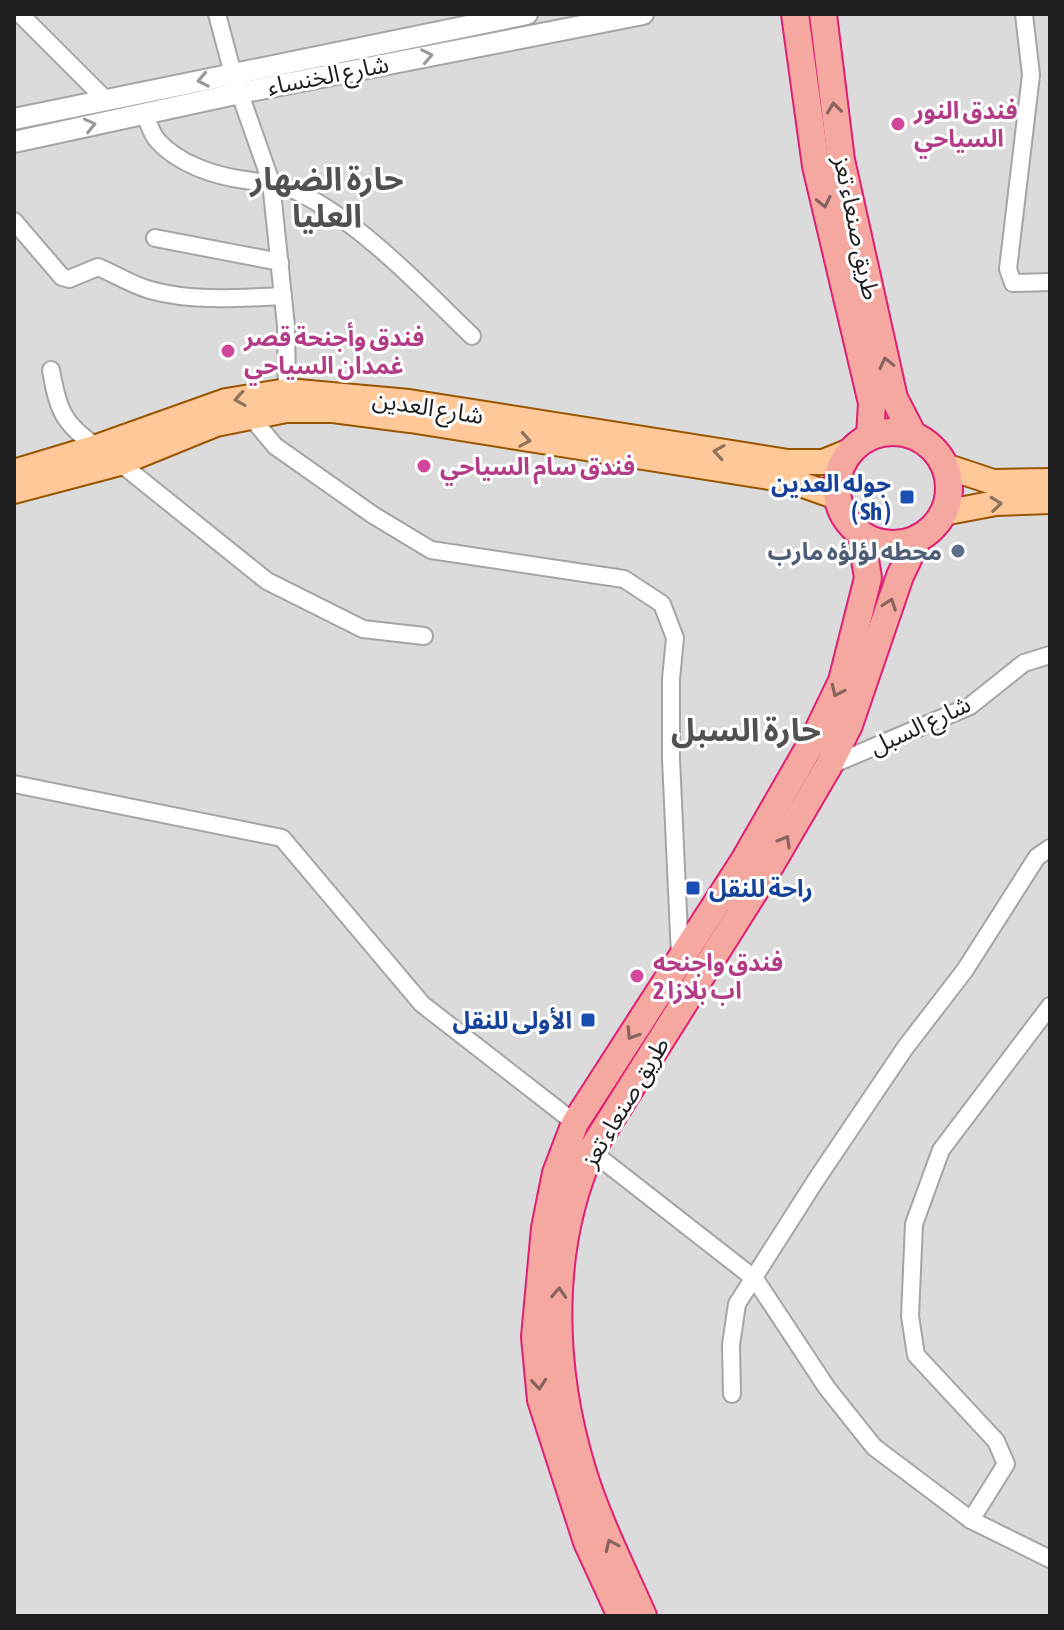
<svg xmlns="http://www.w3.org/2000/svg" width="1064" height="1630" font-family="'Asap Condensed','Noto Sans Arabic',sans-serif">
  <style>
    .residential { fill: #dcdbdb }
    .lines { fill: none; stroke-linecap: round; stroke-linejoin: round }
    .minor-casing { stroke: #a5a5a5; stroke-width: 20 }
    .tertiary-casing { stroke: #a5a5a5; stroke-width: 24 }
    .primary-casing { stroke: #985600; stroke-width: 28 }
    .trunk-casing { stroke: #e01e75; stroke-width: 30 }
    .minor { stroke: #fff; stroke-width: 16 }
    .tertiary { stroke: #fff; stroke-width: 20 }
    .primary { stroke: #ffc899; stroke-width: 24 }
    .trunk { stroke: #f4a89f; stroke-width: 26 }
    .oneway { stroke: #9a9a9a }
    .oneway2 { stroke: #89635e }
    .oneway3 { stroke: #8e735c }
    .hotel-dot { fill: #d1479c; stroke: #fff; stroke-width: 3 }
    .transit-dot { fill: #1a4fb4; stroke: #fff; stroke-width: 3 }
    .service-dot { fill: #5c6f8a; stroke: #fff; stroke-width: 3 }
    .labels { text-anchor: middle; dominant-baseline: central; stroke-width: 6; stroke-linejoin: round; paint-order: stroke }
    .street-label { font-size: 24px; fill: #1e1e1e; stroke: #fff }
    .hotel-label { font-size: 24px; font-weight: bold; fill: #b23c85; stroke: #fff; text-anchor: start }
    .transit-label { font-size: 24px; font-weight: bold; fill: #164399; stroke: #fff; text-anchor: end }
    .service-label { font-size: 24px; font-weight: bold; fill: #4e5e75; stroke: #fff; text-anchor: end }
    .district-label { font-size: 32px; font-weight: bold; fill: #515151; stroke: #fff }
  </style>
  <rect width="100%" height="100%" fill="#efeae4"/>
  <rect class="residential" x="14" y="14" width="1036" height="1602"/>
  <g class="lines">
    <defs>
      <g id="minor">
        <path d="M20,14L105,99"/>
        <path d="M217,14L233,74L271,182L286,326L287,391"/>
        <path d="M1024,14L1031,75L1008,269L1013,283L1050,282"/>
        <path d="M144,113C148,121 151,133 157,140C178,164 215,176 245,180C264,183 281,183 298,192C363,224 421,287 472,336"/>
        <path d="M14,221L62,277L69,279L98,267C115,274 132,285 150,290C193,302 239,298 283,296"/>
        <path d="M155,238L280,262"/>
        <path d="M51,370C58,410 63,424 97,447"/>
        <path d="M252,418L275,446L373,515L431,550L624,579L662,604L675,638L671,679V759L680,956"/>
        <path d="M120,463L267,581L363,629L424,636"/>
        <path d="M829,766L970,706L1024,663L1050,655"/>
        <path d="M14,784L282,838L422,1004L575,1123"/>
        <path d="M591,1151L755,1279L827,1388L874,1447L971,1520L1050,1559"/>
        <path d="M732,1394L731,1345L737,1304L816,1180L905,1048L965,970L1037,857L1050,848"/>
        <path d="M971,1520L1006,1464L996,1441L916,1355L910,1316L914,1224L941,1150L1050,1006"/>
      </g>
      <g id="tertiary">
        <path d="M14,119L527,14"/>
        <path d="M14,142L240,93L643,14"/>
      </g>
      <g id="primary">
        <path d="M945,466L993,482L1050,481"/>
        <path d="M14,472L97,447L226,401L287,391L409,402L788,462H823L850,451"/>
        <path d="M14,491L120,463L216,424L286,410H333L410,420L789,480L837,497"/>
        <path d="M943,513L996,503L1050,501"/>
      </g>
      <g id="trunk">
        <path d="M795,14L816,166L872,403L870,436"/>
        <path d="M823,14L841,160L894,398L913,435"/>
        <circle cx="893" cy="488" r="56"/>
        <path d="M621,1616L587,1542L541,1400L535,1337L545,1228L556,1173L575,1123L745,859L815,737L842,681L868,578L861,534"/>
        <path d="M643,1616C622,1568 597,1519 582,1469C551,1367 547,1250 591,1151L766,873L828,767L849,725L900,576L918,538"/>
      </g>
    </defs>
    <use href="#minor" class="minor-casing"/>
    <use href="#tertiary" class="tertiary-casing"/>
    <use href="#primary" class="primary-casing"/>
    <use href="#trunk" class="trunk-casing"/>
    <use href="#minor" class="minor"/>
    <use href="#tertiary" class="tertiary"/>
    <use href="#primary" class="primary"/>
    <use href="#trunk" class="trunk"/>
  </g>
  <defs><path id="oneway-chevron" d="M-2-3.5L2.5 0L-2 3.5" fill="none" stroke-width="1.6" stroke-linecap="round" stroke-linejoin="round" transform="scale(2)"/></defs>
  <g class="oneway">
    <use href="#oneway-chevron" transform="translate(427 56) rotate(-11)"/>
    <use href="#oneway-chevron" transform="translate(203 80) rotate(169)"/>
    <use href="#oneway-chevron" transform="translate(90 125) rotate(-13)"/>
  </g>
  <g class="oneway2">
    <use href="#oneway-chevron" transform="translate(834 108) rotate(-97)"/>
    <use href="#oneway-chevron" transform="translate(824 202) rotate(77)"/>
    <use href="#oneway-chevron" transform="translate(886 363) rotate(-103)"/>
    <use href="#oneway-chevron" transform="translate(890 604) rotate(-71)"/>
    <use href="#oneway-chevron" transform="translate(837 691) rotate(115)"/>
    <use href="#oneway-chevron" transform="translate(785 841) rotate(-60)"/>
    <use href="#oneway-chevron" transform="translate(632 1034) rotate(122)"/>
    <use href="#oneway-chevron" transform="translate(559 1293) rotate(-87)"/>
    <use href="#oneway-chevron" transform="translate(539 1384) rotate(85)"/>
    <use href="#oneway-chevron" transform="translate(611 1545) rotate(-114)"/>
  </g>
  <g class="oneway3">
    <use href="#oneway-chevron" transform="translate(240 399) rotate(171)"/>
    <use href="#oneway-chevron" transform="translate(525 440) rotate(10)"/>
    <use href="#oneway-chevron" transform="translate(719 452) rotate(-171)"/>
    <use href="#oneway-chevron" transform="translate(996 504) rotate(-6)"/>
  </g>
  <g class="hotel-dot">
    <circle cx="898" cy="124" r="8"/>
    <circle cx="228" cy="351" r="8"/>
    <circle cx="424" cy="466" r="8"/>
    <circle cx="637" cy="976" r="8"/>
  </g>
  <g class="transit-dot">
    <rect x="899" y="489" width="16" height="16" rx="4"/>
    <rect x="685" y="880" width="16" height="16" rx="4"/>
    <rect x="580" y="1012" width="16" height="16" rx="4"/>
  </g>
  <circle class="service-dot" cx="958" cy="551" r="8"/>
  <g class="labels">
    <g class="street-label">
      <text transform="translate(328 75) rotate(-11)">شارع الخنساء</text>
      <text transform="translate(857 228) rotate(78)">طريق صنعاء تعز</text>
      <text transform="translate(428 407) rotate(9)">شارع العدين</text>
      <text transform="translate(920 725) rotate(-25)">شارع السبل</text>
      <text transform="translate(625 1102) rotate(-59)">طريق صنعاء تعز</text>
    </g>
    <g class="hotel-label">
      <text x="914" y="110">فندق النور<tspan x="914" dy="28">السياحي</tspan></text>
      <text x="244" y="337">فندق وأجنحة قصر<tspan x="244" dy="28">غمدان السياحي</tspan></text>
      <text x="440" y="466">فندق سام السياحي</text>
      <text x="653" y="962">فندق واجنحه<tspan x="653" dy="28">اب بلازا 2</tspan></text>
    </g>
    <g class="transit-label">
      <text x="891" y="483">جوله العدين<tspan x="891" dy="28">( Sh )</tspan></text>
      <text x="709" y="888" text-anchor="start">راحة للنقل</text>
      <text x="572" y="1020">الأولى للنقل</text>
    </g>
    <g class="service-label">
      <text x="942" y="551">محطه لؤلؤه مارب</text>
    </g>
    <g class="district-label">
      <text x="327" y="178">حارة الضهار<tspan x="327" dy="37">العليا</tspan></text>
      <text x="746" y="729">حارة السبل</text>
    </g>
  </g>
  <rect width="1064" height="1630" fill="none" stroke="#1e1e1e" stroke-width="32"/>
</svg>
